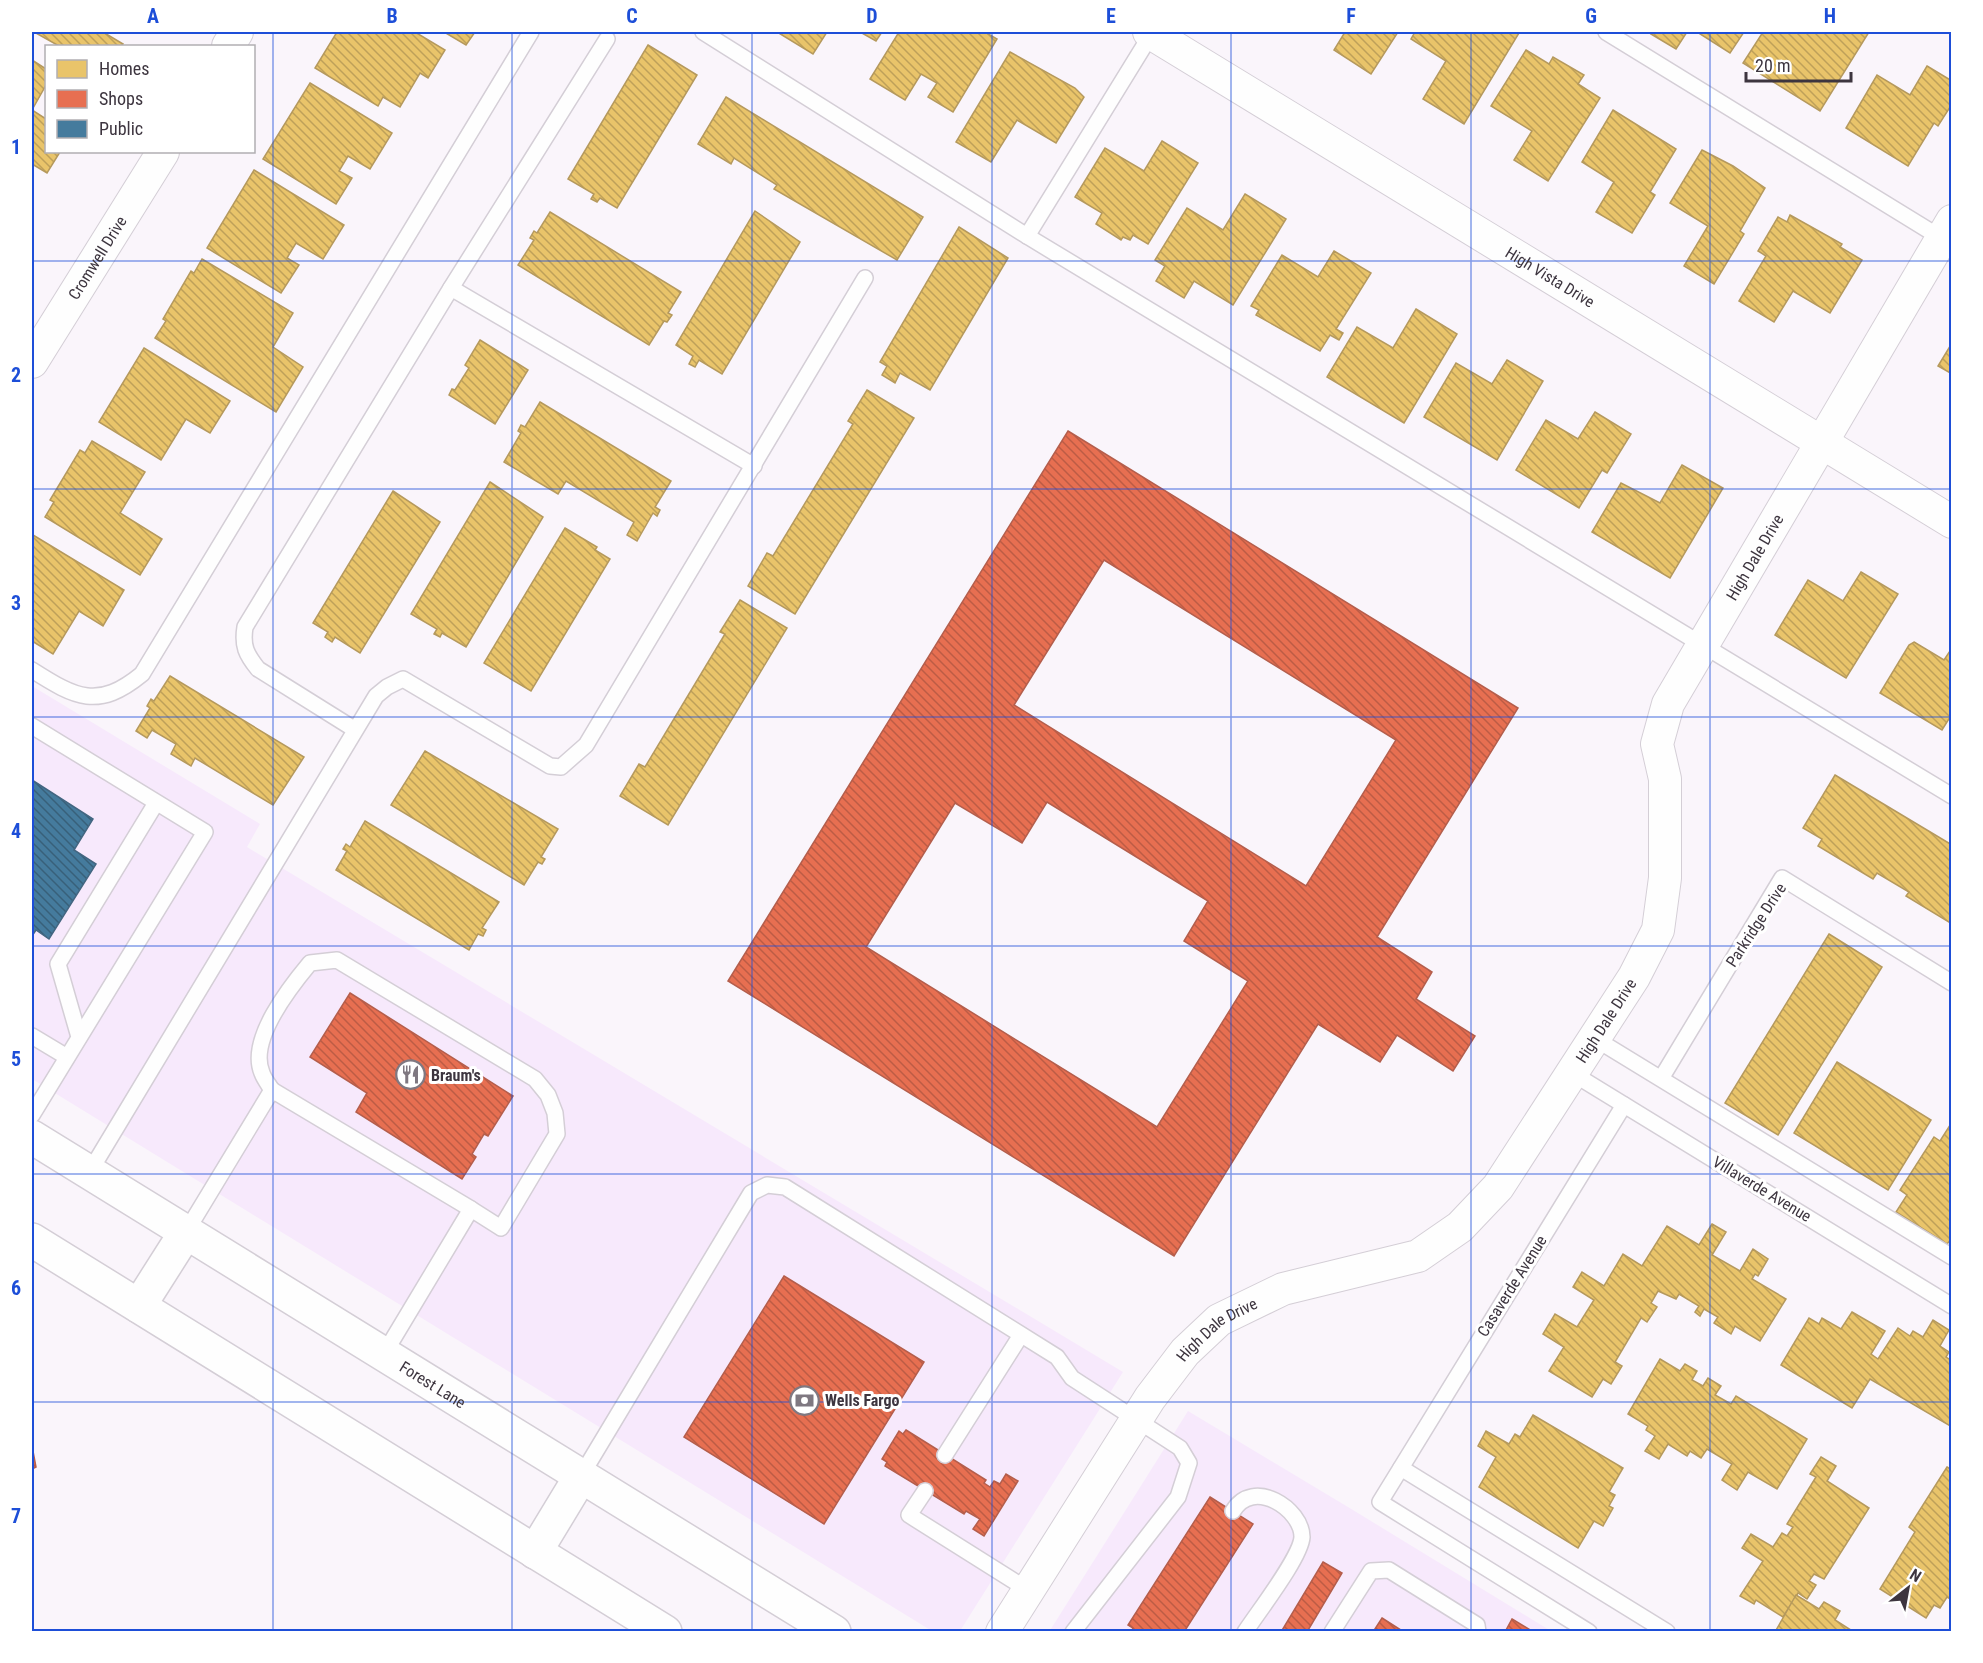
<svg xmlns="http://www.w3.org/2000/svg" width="1983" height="1663" font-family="'Roboto Condensed',sans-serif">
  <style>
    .built { fill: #f7e9fc }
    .homes { fill: url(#homes-back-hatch); stroke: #b5995d; stroke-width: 1.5 }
    .shops { fill: url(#shops-back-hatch); stroke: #b45e4c; stroke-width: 1.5; fill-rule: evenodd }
    .public { fill: url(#public-back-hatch); stroke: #436681; stroke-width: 1.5 }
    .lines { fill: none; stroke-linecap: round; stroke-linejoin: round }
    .lane-casing { stroke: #d4ced6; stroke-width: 18 }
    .street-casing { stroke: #d4ced6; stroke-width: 34 }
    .secondary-casing { stroke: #d4ced6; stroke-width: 36 }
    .lane { stroke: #fefefe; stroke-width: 15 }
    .street { stroke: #fefefe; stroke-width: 32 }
    .secondary { stroke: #fefefe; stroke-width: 33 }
    .grid { fill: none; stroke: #1d4ed8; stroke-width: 1.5; stroke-opacity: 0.55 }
    .labels { text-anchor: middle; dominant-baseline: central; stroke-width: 6; stroke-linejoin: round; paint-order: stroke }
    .street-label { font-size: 16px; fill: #3d353f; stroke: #fff }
    .poi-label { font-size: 16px; font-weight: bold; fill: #3d353f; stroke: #fff; text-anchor: start }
    .neatline { fill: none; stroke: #1d4ed8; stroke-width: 2 }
    .grid-label { font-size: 20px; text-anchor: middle; font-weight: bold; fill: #1d4ed8 }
  </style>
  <defs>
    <pattern id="homes-back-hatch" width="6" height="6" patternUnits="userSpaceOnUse" patternTransform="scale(1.5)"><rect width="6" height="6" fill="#e9c46a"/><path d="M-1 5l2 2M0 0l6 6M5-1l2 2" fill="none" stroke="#bea059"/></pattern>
    <pattern id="shops-back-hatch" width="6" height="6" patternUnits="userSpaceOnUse" patternTransform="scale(1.5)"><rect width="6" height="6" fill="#e76f51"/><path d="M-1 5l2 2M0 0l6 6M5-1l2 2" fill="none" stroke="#bc5c45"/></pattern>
    <pattern id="public-back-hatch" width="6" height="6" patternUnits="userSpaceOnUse" patternTransform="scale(1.5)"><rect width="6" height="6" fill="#457b9d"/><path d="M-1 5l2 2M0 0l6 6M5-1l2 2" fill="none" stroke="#38607a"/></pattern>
  </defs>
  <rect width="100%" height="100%" fill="#faf5fb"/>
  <g class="built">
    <path d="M32,686L260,824L247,847L1123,1372L960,1631H932L32,1079Z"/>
    <path d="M1188,1411L1348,1507L1551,1631L1049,1632Z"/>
  </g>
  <g class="homes">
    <path d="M34,32H103L123,44L121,46H59Z"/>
    <path d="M337,32H415L445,50L428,78L420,73L400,107L383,97L378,106L315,68Z"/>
    <path d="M444,32H475L466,45Z"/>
    <path d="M777,32H827L813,54Z"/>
    <path d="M860,32H882L876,41Z"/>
    <path d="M899,32H985L997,39L953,112L928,97L937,83L921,74L905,100L870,79Z"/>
    <path d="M1345,32H1398L1371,74L1334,50Z"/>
    <path d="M1415,32L1519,33L1464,124L1423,99L1446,61L1411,39Z"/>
    <path d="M1653,32H1687L1676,49L1651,34Z"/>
    <path d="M1697,32H1744L1730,53Z"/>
    <path d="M1763,32L1813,33L1869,32L1820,111L1743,63Z"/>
    <path d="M648,45L697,75L617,208L600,198L597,202L591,199L594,194L568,179Z"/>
    <path d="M1526,50L1549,64L1553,57L1584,75L1578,84L1600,98L1548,181L1514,160L1532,131L1491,106Z"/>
    <path d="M1010,52L1075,88L1084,97L1056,143L1017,120L991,162L956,142Z"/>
    <path d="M32,60L46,69V85L32,110L46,119V152H60L47,173L32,164Z"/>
    <path d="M1927,66L1952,81V104L1938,126L1934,123L1908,166L1846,128L1877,75L1910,95Z"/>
    <path d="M310,83L392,133L370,169L348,156L339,171L352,178L336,204L263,159Z"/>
    <path d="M726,97L923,217L897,260L774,189L777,185L734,158L731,164L698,144Z"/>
    <path d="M1613,110L1676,149L1650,192L1655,195L1632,233L1596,212L1614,182L1582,162Z"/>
    <path d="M1162,141L1198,163L1148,244L1133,235L1130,240L1123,237L1121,240L1096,224L1102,213L1075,197L1105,148L1144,171Z"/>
    <path d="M1702,150L1733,166L1765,188L1740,231L1744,234L1714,284L1684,266L1708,226L1670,203Z"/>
    <path d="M254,170L344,225L323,259L296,243L287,258L299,265L281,293L207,248Z"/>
    <path d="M1245,194L1286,219L1233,305L1194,281L1184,298L1156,281L1165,266L1155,260L1187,208L1223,230Z"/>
    <path d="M755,211L800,242L722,374L699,360L695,367L689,364L693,356L676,345Z"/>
    <path d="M550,212L681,292L668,313L672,315L667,322L664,321L649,345L518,265L534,240L530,238L534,231L537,233Z"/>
    <path d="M1790,215L1842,244L1840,247L1862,260L1830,313L1793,291L1774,322L1739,301L1766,256L1758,251L1778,217L1787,222Z"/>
    <path d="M959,227L1008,258L930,390L900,373L895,383L882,375L887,366L880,362Z"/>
    <path d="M1334,251L1371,273L1336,329L1343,333L1339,340L1330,335L1320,351L1256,315L1259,310L1251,306L1282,255L1318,277Z"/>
    <path d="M202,259L293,313L273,347L303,367L276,412L155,338L166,321L163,319L191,271L194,273Z"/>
    <path d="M1416,309L1457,334L1404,423L1327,377L1357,327L1393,348Z"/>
    <path d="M480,340L528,370L495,424L449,395L452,389L455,390L469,368L465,365Z"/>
    <path d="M1952,343V374L1938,366Z"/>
    <path d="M144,348L230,401L210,433L186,419L161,460L99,422Z"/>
    <path d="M1507,360L1543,381L1497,460L1424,417L1456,363L1492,384Z"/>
    <path d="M867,390L914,418L795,614L748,586L767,553L773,556L853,424L848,421Z"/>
    <path d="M540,402L671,481L655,507L660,510L657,516L653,513L637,541L627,535L634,522L566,481L558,494L504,462L521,433L518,431L521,425L525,427Z"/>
    <path d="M1595,412L1631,434L1607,473L1602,470L1579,508L1516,470L1546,420L1578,439Z"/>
    <path d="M92,441L145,472L120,513L162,539L140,575L45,517L54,502L50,500L80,450L85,453Z"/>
    <path d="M1682,465L1723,488L1670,578L1592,532L1621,483L1660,503Z"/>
    <path d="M490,482L543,517L466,647L442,633L440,637L434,634L437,629L411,614Z"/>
    <path d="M393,491L440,522L360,653L335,637L332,642L325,637L328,632L313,623Z"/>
    <path d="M565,528L597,547L595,550L610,559L531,691L484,663Z"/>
    <path d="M33,535L124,590L103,626L79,611L53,654L32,641Z"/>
    <path d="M1861,572L1898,594L1846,678L1775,635L1808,580L1843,601Z"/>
    <path d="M740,600L787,628L668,825L620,796L639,764L645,767L725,634L720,632Z"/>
    <path d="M1914,642L1944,660L1952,648V714L1942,730L1880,693L1909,645Z"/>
    <path d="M170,676L304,757L273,805L195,758L191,766L171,754L176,744L152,730L147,738L136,731L150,708L147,706L151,699L154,701Z"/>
    <path d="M425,751L558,829L541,857L545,859L542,864L538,862L524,885L391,805Z"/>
    <path d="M1835,775L1952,845V924L1906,896L1909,892L1877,873L1873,879L1818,846L1822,839L1803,828Z"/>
    <path d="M365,821L499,902L482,928L486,930L483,936L478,934L469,950L336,870L347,851L343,849L346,844L350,847Z"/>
    <path d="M1829,934L1882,967L1778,1135L1725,1103Z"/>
    <path d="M1837,1062L1931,1120L1888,1190L1794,1133Z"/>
    <path d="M1952,1122V1238L1947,1244L1896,1212L1907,1195L1900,1190L1934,1137L1940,1141Z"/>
    <path d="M1712,1224L1726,1232L1712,1255L1740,1271L1753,1249L1768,1259L1758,1276L1755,1274L1752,1279L1786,1299L1760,1341L1735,1326L1731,1334L1714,1323L1718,1317L1704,1309L1700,1316L1695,1312L1699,1306L1679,1294L1676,1299L1658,1291L1651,1303L1657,1307L1647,1322L1641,1318L1615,1362L1622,1366L1611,1384L1603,1379L1592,1397L1549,1371L1564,1347L1543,1334L1555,1314L1577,1327L1594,1300L1573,1287L1582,1272L1604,1286L1623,1254L1642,1266L1667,1226L1699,1245Z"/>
    <path d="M1852,1312L1885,1331L1871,1354L1878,1359L1898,1328L1910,1336L1913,1331L1923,1337L1933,1320L1949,1330L1940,1346L1949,1352L1946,1357L1952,1361V1427L1870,1379L1852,1408L1781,1365L1809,1318L1819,1324L1822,1318L1841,1329Z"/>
    <path d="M1660,1359L1680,1371L1685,1364L1697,1371L1692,1380L1703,1386L1708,1378L1721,1386L1715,1395L1731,1404L1736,1396L1807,1439L1777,1489L1748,1472L1737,1490L1722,1480L1732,1464L1707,1449L1701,1458L1690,1451L1687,1456L1668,1444L1659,1459L1645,1451L1655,1436L1646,1430L1648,1426L1628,1414Z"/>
    <path d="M1533,1415L1623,1468L1609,1492L1615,1495L1609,1506L1613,1508L1603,1526L1594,1521L1578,1548L1479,1487L1496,1457L1478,1446L1486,1431L1509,1444L1515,1434L1520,1437Z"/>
    <path d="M1821,1457L1836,1466L1827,1481L1869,1508L1824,1579L1814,1574L1809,1581L1816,1585L1807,1599L1798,1593L1783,1617L1756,1600L1754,1604L1740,1596L1763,1561L1742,1548L1751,1534L1773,1547L1782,1533L1787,1536L1793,1527L1787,1524L1816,1477L1810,1474Z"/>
    <path d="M1947,1467L1952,1470V1600L1947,1597L1940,1608L1934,1605L1926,1618L1880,1589L1915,1532L1909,1527Z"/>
    <path d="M1796,1595L1819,1609L1824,1602L1840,1611L1835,1620L1854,1632H1775Z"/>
  </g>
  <g class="shops">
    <path d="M1068,431L1518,708L1377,937L1432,972L1416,999L1475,1036L1453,1071L1397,1035L1380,1062L1318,1024L1174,1256L728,981ZM1104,560L1396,740L1306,886L1014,705ZM1047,802L1208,901L1184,941L1248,981L1157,1127L866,947L955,803L1022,843Z"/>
    <path d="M350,993L513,1096L488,1136L484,1134L472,1154L476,1157L462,1179L356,1112L367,1093L310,1057Z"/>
    <path d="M784,1276L924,1362L824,1524L684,1437Z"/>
    <path d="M906,1430L986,1480L984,1483L990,1487L994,1481L1000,1484L1006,1474L1018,1481L984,1536L973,1529L980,1519L966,1511L964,1514L885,1466L887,1462L882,1459L899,1431L903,1434Z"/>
    <path d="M32,1446L36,1467L32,1469Z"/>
    <path d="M1210,1497L1253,1524L1184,1632H1131L1133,1628L1128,1625Z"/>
    <path d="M1323,1562L1342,1573L1307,1632H1281Z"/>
    <path d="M1382,1618L1404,1632H1373Z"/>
    <path d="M1512,1619L1532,1631L1505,1632Z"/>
  </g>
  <path class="public" d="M32,780L93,819L74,850L96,864L49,939L36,930L32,936Z"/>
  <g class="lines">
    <defs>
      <g id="lane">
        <path d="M703,32L1027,236L1952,796"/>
        <path d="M1606,32L1946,241"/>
        <path d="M1027,236L1152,33"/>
        <path d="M451,288L754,466"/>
        <path d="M32,670C76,698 98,710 142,674L531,32"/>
        <path d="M32,726L205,832L32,1115"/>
        <path d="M354,729L258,669C246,654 242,646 245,627L451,288L607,39"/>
        <path d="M32,1036L67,1057"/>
        <path d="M79,1037L58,964L156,803"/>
        <path d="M1594,1038L1952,1257"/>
        <path d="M1572,1073L1952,1306"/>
        <path d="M1662,1077L1782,878L1952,983"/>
        <path d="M272,1090C269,1085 264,1079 262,1073C248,1040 290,987 310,963L337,960L535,1079L548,1095L555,1113L557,1134L501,1228L471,1209"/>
        <path d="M89,1173L376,696L387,687L403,679L550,766L561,767L586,745L865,278"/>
        <path d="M186,1232L272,1090L471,1209L384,1354"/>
        <path d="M945,1455L1021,1335"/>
        <path d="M1401,1468L1667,1632"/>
        <path d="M581,1476L751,1193L767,1185L785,1187L1057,1357L1072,1378L1180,1448L1189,1463L1178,1497L1073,1632"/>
        <path d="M925,1491L909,1515L1028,1590"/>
        <path d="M1233,1511C1253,1477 1302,1509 1302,1537C1301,1557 1258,1612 1245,1632"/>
        <path d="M1332,1632L1371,1571L1389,1570L1477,1625L1478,1632"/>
        <path d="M1589,1632L1380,1502L1624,1105"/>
      </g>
      <g id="street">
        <path id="s1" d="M1149,32L1952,522"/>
        <path d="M228,46L237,32"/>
        <path id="s2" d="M32,362L163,152"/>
        <path id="s3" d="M1002,1632L1150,1398L1185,1352L1219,1320L1283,1289L1418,1256L1460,1227L1498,1187L1634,977L1658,930L1665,878V779L1657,744L1668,704L1952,221"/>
      </g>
      <g id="secondary">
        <path id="s4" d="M32,1137L834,1632"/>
        <path d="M32,1240L665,1632"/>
        <path d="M139,1306L186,1232"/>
        <path d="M535,1552L581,1476"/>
      </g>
    </defs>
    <use href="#lane" class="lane-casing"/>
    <use href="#street" class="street-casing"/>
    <use href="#secondary" class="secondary-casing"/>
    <use href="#lane" class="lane"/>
    <use href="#street" class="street"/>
    <use href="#secondary" class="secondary"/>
  </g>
  <path class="grid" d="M273,32V1632M512,32V1632M752,32V1632M992,32V1632M1231,32V1632M1471,32V1632M1710,32V1632M32,261H1952M32,489H1952M32,717H1952M32,946H1952M32,1174H1952M32,1402H1952"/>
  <defs>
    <symbol id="restaurant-ring" viewBox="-11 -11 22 22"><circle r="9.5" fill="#fff" stroke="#7f7881" stroke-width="1.5"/><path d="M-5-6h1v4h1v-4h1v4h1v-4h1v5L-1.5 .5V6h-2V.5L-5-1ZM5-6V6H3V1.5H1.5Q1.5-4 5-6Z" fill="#7f7881"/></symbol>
    <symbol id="bank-ring" viewBox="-11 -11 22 22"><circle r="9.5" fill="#fff" stroke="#7f7881" stroke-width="1.5"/><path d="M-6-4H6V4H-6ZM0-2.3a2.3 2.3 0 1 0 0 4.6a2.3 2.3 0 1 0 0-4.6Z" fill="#7f7881"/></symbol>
  </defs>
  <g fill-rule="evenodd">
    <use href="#restaurant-ring" x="394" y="1058" width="33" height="33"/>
    <use href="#bank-ring" x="788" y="1384" width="33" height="33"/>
  </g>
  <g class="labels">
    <g class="street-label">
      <text stroke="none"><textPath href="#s2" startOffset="123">Cromwell Drive</textPath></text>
      <text stroke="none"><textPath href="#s1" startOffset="470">High Vista Drive</textPath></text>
      <text stroke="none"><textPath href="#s3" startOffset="1400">High Dale Drive</textPath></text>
      <text transform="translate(1756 925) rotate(-57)">Parkridge Drive</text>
      <text stroke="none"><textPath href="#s3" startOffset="896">High Dale Drive</textPath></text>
      <text transform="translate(1762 1189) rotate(31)">Villaverde Avenue</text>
      <text transform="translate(1512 1286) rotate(-58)">Casaverde Avenue</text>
      <text stroke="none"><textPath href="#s3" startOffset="374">High Dale Drive</textPath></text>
      <text stroke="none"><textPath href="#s4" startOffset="471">Forest Lane</textPath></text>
    </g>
    <g class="poi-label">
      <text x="431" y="1075">Braum's</text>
      <text x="825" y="1400">Wells Fargo</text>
    </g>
  </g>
  <rect width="1983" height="1663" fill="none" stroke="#ffffff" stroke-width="66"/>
  <rect x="45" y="45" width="210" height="108" fill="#ffffff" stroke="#b1aeb2" stroke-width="1.5"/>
  <rect x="57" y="60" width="30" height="18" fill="#e9c46a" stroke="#b1aeb2" stroke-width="1.5"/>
  <text x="99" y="75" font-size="18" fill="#3d353f">Homes</text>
  <rect x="57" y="90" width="30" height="18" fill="#e76f51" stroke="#b1aeb2" stroke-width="1.5"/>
  <text x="99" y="105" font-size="18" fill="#3d353f">Shops</text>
  <rect x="57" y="120" width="30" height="18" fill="#457b9d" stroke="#b1aeb2" stroke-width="1.5"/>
  <text x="99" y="135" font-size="18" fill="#3d353f">Public</text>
  <g transform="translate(1908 1588) rotate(31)" stroke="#ffffff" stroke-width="4.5" paint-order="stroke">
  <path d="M0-4.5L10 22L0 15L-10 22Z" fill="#3d353f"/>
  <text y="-9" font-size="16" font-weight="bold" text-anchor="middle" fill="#3d353f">N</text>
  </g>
  <path d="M1746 72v9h105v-9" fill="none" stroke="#3d353f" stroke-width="3"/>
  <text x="1755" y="72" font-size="18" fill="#3d353f" stroke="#ffffff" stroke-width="4.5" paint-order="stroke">20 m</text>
  <rect x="33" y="33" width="1917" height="1597" class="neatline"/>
  <g class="grid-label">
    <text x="153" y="23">A</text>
    <text x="392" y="23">B</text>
    <text x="632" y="23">C</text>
    <text x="872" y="23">D</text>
    <text x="1111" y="23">E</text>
    <text x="1351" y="23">F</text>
    <text x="1591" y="23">G</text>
    <text x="1830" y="23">H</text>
    <text x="16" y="154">1</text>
    <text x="16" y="382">2</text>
    <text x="16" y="610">3</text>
    <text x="16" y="838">4</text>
    <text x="16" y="1066">5</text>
    <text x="16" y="1295">6</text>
    <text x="16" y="1523">7</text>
  </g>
</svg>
